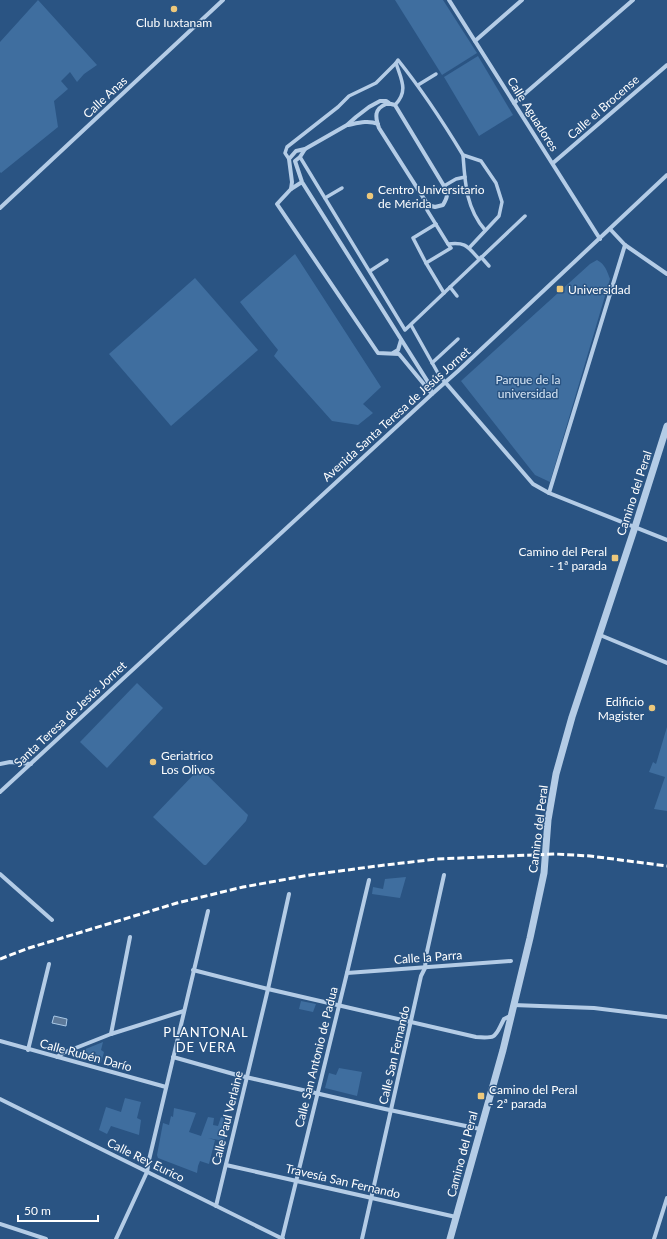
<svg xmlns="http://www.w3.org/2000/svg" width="667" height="1239" font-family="Lato,sans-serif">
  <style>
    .green { fill: #3f6e9f }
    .water { fill: #5d7999; stroke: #a9c8e6 }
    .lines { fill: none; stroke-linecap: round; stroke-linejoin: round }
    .pedestrian { stroke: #b4cce6; stroke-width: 3.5 }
    .minor { stroke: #b4cce6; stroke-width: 4 }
    .tertiary { stroke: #b4cce6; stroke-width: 7 }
    .rail { stroke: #fff; stroke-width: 3; stroke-dasharray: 7 3; stroke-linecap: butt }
    .poi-dot { fill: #edc87b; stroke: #2a5483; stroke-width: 1.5 }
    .labels { text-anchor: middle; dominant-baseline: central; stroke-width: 3; stroke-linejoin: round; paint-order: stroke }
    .poi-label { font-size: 12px; fill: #fff; stroke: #2a5483; text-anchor: start }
    .street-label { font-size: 12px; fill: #fff; stroke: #2a5483 }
    .park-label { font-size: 12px; fill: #d7e6f5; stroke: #2a5483 }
    .neighbourhood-label { font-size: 13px; letter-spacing: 1px; fill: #fff; stroke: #2a5483 }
  </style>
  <rect width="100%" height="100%" fill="#2a5483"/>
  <g class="green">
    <path d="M38,0L97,65L84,74L77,82L70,72L61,81L68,89L54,101L58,127L1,173L0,172V42Z"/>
    <path d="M395,0H443L477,53L442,75Z"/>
    <path d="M478,56L513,115L479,136L444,77Z"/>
    <path d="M295,254L381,387L363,404L373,413L358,425L332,421L274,356L278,350L240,302Z"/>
    <path d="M597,260C605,264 607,271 610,279L550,482L535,475L461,381L590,264Z"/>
    <path d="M195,278L258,350L171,426L109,354Z"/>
    <path d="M137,683L163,708L107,768L80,742Z"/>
    <path d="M667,727V811L654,809L665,777L649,772L653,762L656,764Z"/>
    <path d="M200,768L248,815L246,821L206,865H204L153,817Z"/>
    <path d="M406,877L400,898L372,894L373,887L383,889L385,879Z"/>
    <path d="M301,1001L316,1004L313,1012L299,1009Z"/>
    <path d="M103,1042L101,1050L104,1052L101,1063L73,1054Z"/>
    <path d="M339,1068L362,1072L357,1096L325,1088L329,1073L336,1075Z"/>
    <path d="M125,1098L141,1102L137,1118L141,1120L139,1135L111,1126L107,1134L99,1130L106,1107L121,1112Z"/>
    <path d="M174,1108L196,1113L189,1132L201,1136L208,1117L214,1118L213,1125L218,1126L221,1117L230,1120L224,1141L208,1138L215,1140L209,1164L200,1161L198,1166L197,1173L158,1158L157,1155L163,1123L169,1125L171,1116L173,1117Z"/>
  </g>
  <path class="water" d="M54,1016L67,1019L66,1026L52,1023Z"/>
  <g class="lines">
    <g class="pedestrian">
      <path d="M418,85L436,74"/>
      <path d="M395,105C409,91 401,79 396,63L398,60C422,90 443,122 463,155L481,161L496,183L502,202L499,216L469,248"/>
      <path d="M463,155C465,183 466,208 485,230"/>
      <path d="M300,157L405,330L525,216"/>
      <path d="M289,159L285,153L287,147L338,107L349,96L376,83L396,63"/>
      <path d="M444,186L456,179L465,177"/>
      <path d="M325,198L342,188"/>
      <path d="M428,205L427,210L448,244C466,242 467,246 479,259"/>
      <path d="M436,224L413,238L426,263L444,293"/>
      <path d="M481,257L489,266"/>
      <path d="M426,263L451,248L448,244"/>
      <path d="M370,271L387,260"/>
      <path d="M450,287L457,296"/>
      <path d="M411,325L439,375L445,382"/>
      <path d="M432,363L458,339"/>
    </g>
    <g class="minor">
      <path d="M449,0L600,239"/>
      <path d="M475,41L522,0"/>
      <path d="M514,103L633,0"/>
      <path d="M386,104H391L395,105L444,186C449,194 447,198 443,205L435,207L428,205L379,128C375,117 374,109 386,104Z"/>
      <path d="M348,125C358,123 368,120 378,124"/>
      <path d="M553,163L667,65"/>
      <path d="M302,182L291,189L277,204L378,353L399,354L432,394L428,382L302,182L295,161L300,157L305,149"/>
      <path d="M291,189L292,182L289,159L296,151L305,149L347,125L356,117L369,107L380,101H386L389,103"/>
      <path d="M0,208L223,0"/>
      <path d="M610,229L625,245L667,274"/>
      <path d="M393,353L398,350L401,340"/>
      <path d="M445,382L533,484L549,493L667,540"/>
      <path d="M549,493L625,245"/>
      <path d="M600,635L667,663"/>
      <path d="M0,764L10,762L31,764"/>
      <path d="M0,792L432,394L458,371L667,175"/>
      <path d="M0,874L52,920"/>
      <path d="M193,970L268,989L476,1037C498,1039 495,1036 504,1019L510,1016"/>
      <path d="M347,973L511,961"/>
      <path d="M513,1005L594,1008L667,1017"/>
      <path d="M111,1034L130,937"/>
      <path d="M0,1041L166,1087"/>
      <path d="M28,1050L49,964"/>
      <path d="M57,1057L63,1053L111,1034L184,1011"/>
      <path d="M173,1057L237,1075L385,1109L480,1129"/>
      <path d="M0,1099L283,1239"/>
      <path d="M226,1165L456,1217"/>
      <path d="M216,1206L268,989L289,894"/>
      <path d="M0,1224L46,1239"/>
      <path d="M116,1239L147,1172L149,1160L208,911"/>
      <path d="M282,1239L347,973L369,880"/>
      <path d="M362,1239L421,976L425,968L426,956L444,875"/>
      <path d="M654,1239L667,1198"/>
    </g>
    <path class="tertiary" d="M450,1239L503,1050L530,938L544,873L548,820L556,774L572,717L635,527L667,426"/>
    <path class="rail" d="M0,959L29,948L177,903L243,887L310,875L377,866L437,859L555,854L590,856L667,866"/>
  </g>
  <g class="poi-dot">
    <circle cx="174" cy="9" r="4"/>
    <circle cx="370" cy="196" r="4"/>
    <rect x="556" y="285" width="8" height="8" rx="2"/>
    <rect x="611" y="554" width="8" height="8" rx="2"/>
    <circle cx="652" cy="708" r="4"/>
    <circle cx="153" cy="762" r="4"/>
    <rect x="477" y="1092" width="8" height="8" rx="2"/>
  </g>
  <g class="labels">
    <g class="poi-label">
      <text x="174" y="22" text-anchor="middle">Club Iuxtanam</text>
      <text x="378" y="189">Centro Universitario<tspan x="378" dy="14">de Mérida</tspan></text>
      <text x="568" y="289">Universidad</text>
      <text x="607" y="551" text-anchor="end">Camino del Peral<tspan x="607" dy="14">- 1ª parada</tspan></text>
      <text x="644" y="701" text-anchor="end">Edificio<tspan x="644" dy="14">Magister</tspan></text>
      <text x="161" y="755">Geriatrico<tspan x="161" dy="14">Los Olivos</tspan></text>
      <text x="489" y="1089">Camino del Peral<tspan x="489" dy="14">- 2ª parada</tspan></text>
    </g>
    <g class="street-label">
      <text transform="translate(105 97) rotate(-43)">Calle Anas</text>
      <text transform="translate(603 107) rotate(-41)">Calle el Brocense</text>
      <text transform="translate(533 114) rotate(58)">Calle Aguadores</text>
      <text transform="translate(396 414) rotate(-42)">Avenida Santa Teresa de Jesús Jornet</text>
      <text transform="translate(634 493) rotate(-72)">Camino del Peral</text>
      <text transform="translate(70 714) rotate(-43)">Santa Teresa de Jesús Jornet</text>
      <text transform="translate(538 829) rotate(-83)">Camino del Peral</text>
      <text transform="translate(428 957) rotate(-4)">Calle la Parra</text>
      <text transform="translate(86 1055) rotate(15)">Calle Rubén Darío</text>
      <text transform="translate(394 1055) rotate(-77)">Calle San Fernando</text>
      <text transform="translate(316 1057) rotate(-76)">Calle San Antonio de Padua</text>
      <text transform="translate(227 1118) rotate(-76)">Calle Paul Verlaine</text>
      <text transform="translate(462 1154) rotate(-75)">Camino del Peral</text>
      <text transform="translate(146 1160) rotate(26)">Calle Rey Eurico</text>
      <text transform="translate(343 1181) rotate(13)">Travesía San Fernando</text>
    </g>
    <g class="park-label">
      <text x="528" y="379">Parque de la<tspan x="528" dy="14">universidad</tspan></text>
    </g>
    <g class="neighbourhood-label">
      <text x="206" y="1032">PLANTONAL<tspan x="206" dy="15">DE VERA</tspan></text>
    </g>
  </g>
  <path d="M18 1215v6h80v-6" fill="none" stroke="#ffffff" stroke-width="2"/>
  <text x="24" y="1215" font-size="12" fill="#ffffff" stroke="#2a5483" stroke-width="3" paint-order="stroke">50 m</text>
</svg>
